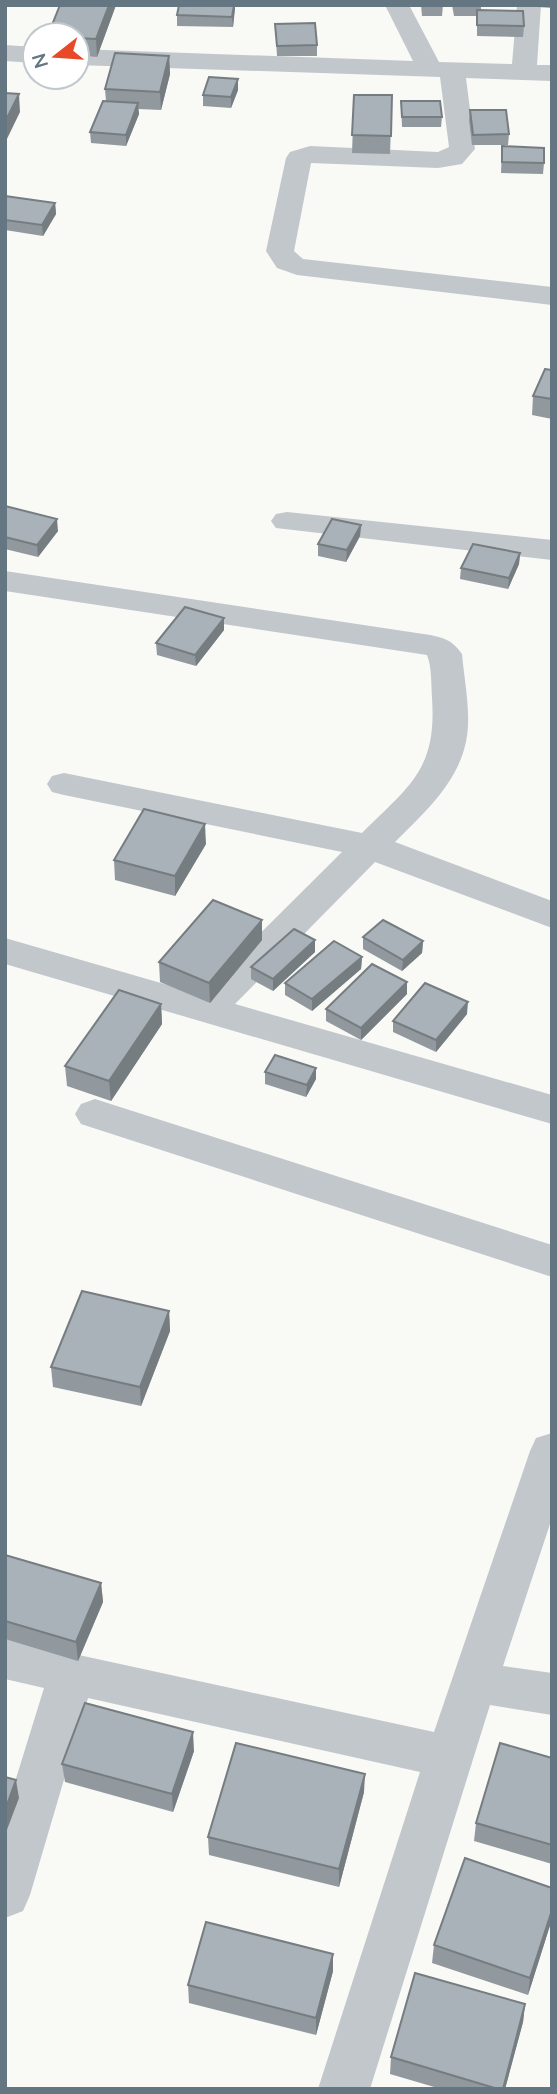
<svg xmlns="http://www.w3.org/2000/svg" width="557" height="2094" font-family="Mulish,sans-serif">
  <style>
    .lines { fill: none; stroke-linecap: round; stroke-linejoin: round }
    .minor { fill: #c2c7cb; fill-rule: evenodd }
    .wall { fill: #91999e }
    .shaded-wall { fill: #767d81 }
    .building { fill: #a9b2b8; stroke: #767d81; stroke-width: 2 }
  </style>
  <rect width="100%" height="100%" fill="#f9f9f6"/>
  <g class="lines">
    <g class="minor">
      <path d="M385,5H409L439,62L512,64L517,5H541L537,65H552V81L466,78L475,149L462,164L438,168L311,163L294,251L303,259L552,287V305L297,275L277,268L266,251L286,158L290,152L310,146L438,152L449,147L440,77L77,65V49L413,61Z"/>
      <path d="M5,45L35,47V63L5,61Z"/>
      <path d="M287,512L552,540V560L276,528L271,521L276,514Z"/>
      <path d="M5,571L430,635C445,638 453,641 462,654C464,677 469,702 468,725C466,776 428,809 395,842L552,901V928L375,862L235,1004L552,1095V1124L5,964V938L199,994L342,852L64,795L52,792L47,784L52,776L64,773L362,833C409,786 437,770 432,698C431,685 432,667 427,655L5,591Z"/>
      <path d="M95,1099L552,1245V1277L81,1124L75,1114L81,1104Z"/>
      <path d="M552,1433V1518L503,1666L552,1673V1715L490,1705L370,2089H318L420,1772L88,1698L30,1895L23,1911L5,1918V1814L44,1688L5,1679V1639L434,1732L530,1451L536,1438Z"/>
    </g>
  </g>
  <g class="wall">
    <path d="M60,5H116L97,57L77,55V35Z"/>
    <path d="M179,5H235L233,27L177,26V15Z"/>
    <path d="M421,5H443L442,16H422Z"/>
    <path d="M452,5H481V10L524,26L523,37L477,36V16H454Z"/>
    <path d="M537,5H552V8L537,7Z"/>
    <path d="M275,24L317,45V56H277Z"/>
    <path d="M169,56L170,74L161,110L138,109L139,114L126,146L91,143L90,132L106,101L105,89Z"/>
    <path d="M238,79V90L231,108L203,106V95Z"/>
    <path d="M354,95H392L390,154L352,153Z"/>
    <path d="M401,101L442,117L441,127H402Z"/>
    <path d="M470,110L509,134L508,145H472L469,120Z"/>
    <path d="M502,146L544,163L543,174L501,173Z"/>
    <path d="M5,196L55,203L56,214L43,236L5,230Z"/>
    <path d="M552,370V419L532,415L533,396Z"/>
    <path d="M5,506L58,531L38,557L5,549Z"/>
    <path d="M361,525L360,536L346,562L318,556V544Z"/>
    <path d="M520,553L519,564L508,589L460,579L461,568Z"/>
    <path d="M224,630L196,666L157,655L156,643Z"/>
    <path d="M206,844L175,896L115,880L114,860Z"/>
    <path d="M363,937L423,941L422,953L402,971L363,949Z"/>
    <path d="M262,940L210,1003L160,982L159,962Z"/>
    <path d="M315,940V952L273,991L251,979V967Z"/>
    <path d="M362,957L361,969L312,1011L285,995V983Z"/>
    <path d="M407,994L361,1040L326,1021V1009Z"/>
    <path d="M161,1004L162,1024L111,1101L67,1086L65,1066Z"/>
    <path d="M467,1014L436,1052L393,1032V1021Z"/>
    <path d="M316,1068V1079L306,1097L265,1084V1072Z"/>
    <path d="M169,1311L170,1331L141,1406L53,1387L51,1367Z"/>
    <path d="M5,1555L101,1583L103,1602L78,1661L5,1639Z"/>
    <path d="M194,1751L173,1812L65,1782L62,1764Z"/>
    <path d="M552,1758V1864L474,1841L476,1823Z"/>
    <path d="M364,1792L339,1887L209,1855L208,1837Z"/>
    <path d="M552,1888V1919L528,1995L432,1963L434,1945Z"/>
    <path d="M333,1971L316,2035L189,2003L188,1985Z"/>
    <path d="M525,2004L523,2022L505,2089H441L390,2074L391,2057Z"/>
  </g>
  <g class="shaded-wall">
    <path d="M109,5H116L97,57L96,39Z"/>
    <path d="M234,5H235V9L233,27L232,17Z"/>
    <path d="M169,56L170,74L161,110L160,92Z"/>
    <path d="M238,79V90L231,108V97Z"/>
    <path d="M19,94L20,112L5,143V122Z"/>
    <path d="M138,103L139,114L126,146V135Z"/>
    <path d="M55,203L56,214L43,236L42,225Z"/>
    <path d="M57,519L58,531L38,557L37,545Z"/>
    <path d="M361,525L360,536L346,562L347,550Z"/>
    <path d="M520,553L519,564L508,589L509,578Z"/>
    <path d="M224,618V630L196,666L195,655Z"/>
    <path d="M205,824L206,844L175,896V876Z"/>
    <path d="M262,920V940L210,1003L209,983Z"/>
    <path d="M315,940V952L273,991V979Z"/>
    <path d="M423,941L422,953L402,971L403,960Z"/>
    <path d="M362,957L361,969L312,1011V999Z"/>
    <path d="M407,982V994L361,1040V1028Z"/>
    <path d="M468,1002L467,1014L436,1052V1040Z"/>
    <path d="M161,1004L162,1024L111,1101L109,1081Z"/>
    <path d="M316,1068V1079L306,1097L307,1085Z"/>
    <path d="M169,1311L170,1331L141,1406L140,1387Z"/>
    <path d="M101,1583L103,1602L78,1661L76,1642Z"/>
    <path d="M193,1732L194,1751L173,1812L172,1794Z"/>
    <path d="M365,1774L364,1792L339,1887V1869Z"/>
    <path d="M16,1780L19,1798L5,1835V1810Z"/>
    <path d="M552,1910V1919L528,1995L530,1978Z"/>
    <path d="M333,1954V1971L316,2035V2018Z"/>
    <path d="M525,2004L523,2022L505,2089H503Z"/>
  </g>
  <g class="building">
    <path d="M60,5H109L96,39L77,38V35H48Z"/>
    <path d="M179,5H234L232,17L177,15Z"/>
    <path d="M477,10L523,11L524,26L477,25Z"/>
    <path d="M315,23L317,45L277,46L275,24Z"/>
    <path d="M115,53L169,56L160,92L105,89Z"/>
    <path d="M209,77L238,79L231,97L203,95Z"/>
    <path d="M5,93L19,94L5,122Z"/>
    <path d="M354,95H392L391,136L352,135Z"/>
    <path d="M103,101L138,103L126,135L90,132Z"/>
    <path d="M401,101H440L442,117H402Z"/>
    <path d="M470,110H506L509,134L473,135Z"/>
    <path d="M502,146L544,148V163L502,162Z"/>
    <path d="M5,196L55,203L42,225L5,220Z"/>
    <path d="M545,369L552,370V399L533,396Z"/>
    <path d="M5,506L57,519L37,545L5,537Z"/>
    <path d="M332,519L361,525L347,550L318,544Z"/>
    <path d="M473,544L520,553L509,578L461,568Z"/>
    <path d="M185,607L224,618L195,655L156,643Z"/>
    <path d="M144,809L205,824L175,876L114,860Z"/>
    <path d="M213,900L262,920L209,983L159,962Z"/>
    <path d="M383,920L423,941L403,960L363,937Z"/>
    <path d="M294,929L315,940L273,979L251,967Z"/>
    <path d="M334,941L362,957L312,999L285,983Z"/>
    <path d="M372,964L407,982L361,1028L326,1009Z"/>
    <path d="M425,983L468,1002L436,1040L393,1021Z"/>
    <path d="M119,990L161,1004L109,1081L65,1066Z"/>
    <path d="M275,1055L316,1068L307,1085L265,1072Z"/>
    <path d="M82,1291L169,1311L140,1387L51,1367Z"/>
    <path d="M5,1555L101,1583L76,1642L5,1621Z"/>
    <path d="M85,1703L193,1732L172,1794L62,1764Z"/>
    <path d="M236,1743L365,1774L339,1869L208,1837Z"/>
    <path d="M500,1743L552,1758V1845L476,1823Z"/>
    <path d="M5,1777L16,1780L5,1810Z"/>
    <path d="M465,1858L552,1888V1910L530,1978L434,1945Z"/>
    <path d="M206,1922L333,1954L316,2018L188,1985Z"/>
    <path d="M415,1973L525,2004L503,2089H498L391,2057Z"/>
  </g>
  <rect width="557" height="2094" fill="none" stroke="#637682" stroke-width="14"/>
  <g transform="translate(56 56) rotate(253)"><circle r="33" fill="#ffffff" stroke="#c1c8cd" stroke-width="2"/>
  <path d="M0-5L12 26L0 18L-12 26Z" fill="#e74929"/>
  <text y="-10" font-size="19" font-weight="bold" text-anchor="middle" fill="#637682">N</text>
  </g>
</svg>
